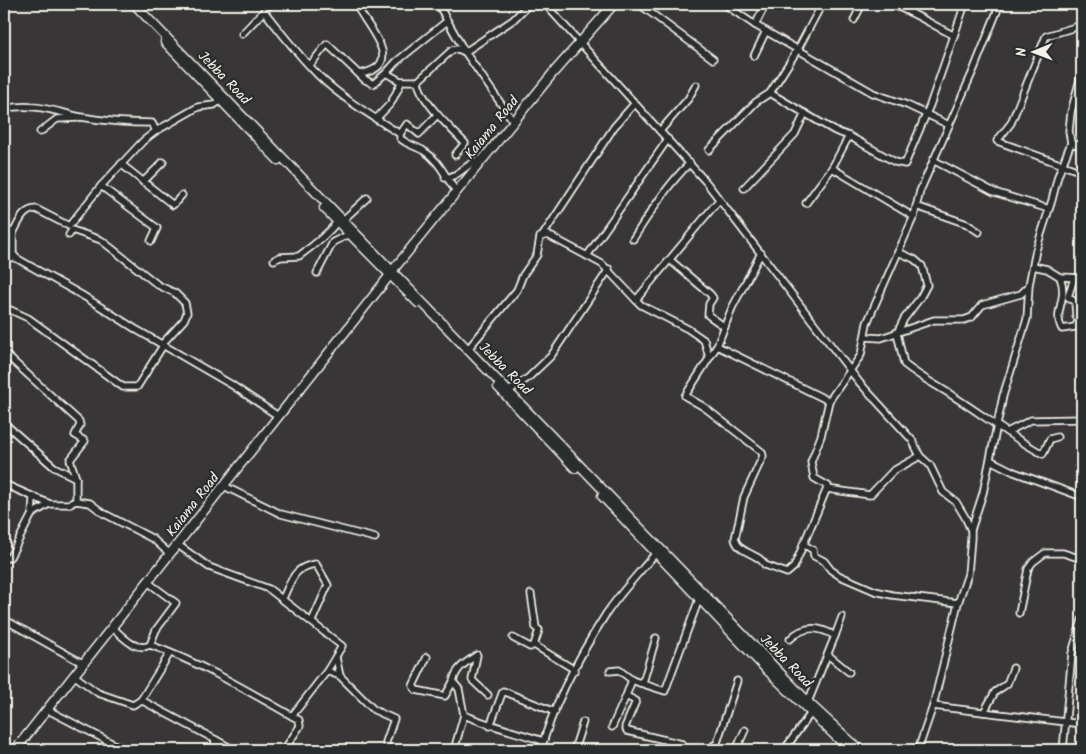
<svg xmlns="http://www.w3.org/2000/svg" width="1086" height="754" font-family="Kalam,sans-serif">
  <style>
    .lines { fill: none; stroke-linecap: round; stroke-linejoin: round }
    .minor-casing { stroke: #f4f1e8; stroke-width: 9 }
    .highway-casing { stroke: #f4f1e8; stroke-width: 11 }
    .minor { stroke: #2a2d2e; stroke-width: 5.5 }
    .highway { stroke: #2a2d2e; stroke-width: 8 }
    .labels { text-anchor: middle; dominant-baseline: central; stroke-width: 4.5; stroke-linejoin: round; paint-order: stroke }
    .street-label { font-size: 14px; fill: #f4f1e8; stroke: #2a2d2e }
  </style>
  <rect width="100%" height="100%" fill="#383637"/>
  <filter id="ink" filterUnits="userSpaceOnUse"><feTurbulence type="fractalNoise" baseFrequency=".02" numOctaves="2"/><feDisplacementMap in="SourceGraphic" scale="10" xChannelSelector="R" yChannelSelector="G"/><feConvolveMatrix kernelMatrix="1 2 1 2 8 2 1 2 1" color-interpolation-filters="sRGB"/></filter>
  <g filter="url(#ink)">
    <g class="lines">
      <defs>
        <g id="minor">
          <path d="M270,4L264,11C281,33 299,56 319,76C343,99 372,116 400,134L407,124L419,134L437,115"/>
          <path d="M356,4C364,25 410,66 359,74"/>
          <path d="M438,4L465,52L513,121"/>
          <path d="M545,4L706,182L859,382L912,440L920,456L930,465L943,492L956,502L965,517L971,530V538L968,574L958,603L933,706L918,750"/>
          <path d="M639,4L713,59"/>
          <path d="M724,4L755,25L873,93L907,105L949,125"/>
          <path d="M890,4C912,11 932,25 953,35"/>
          <path d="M910,12L913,4"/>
          <path d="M854,20L862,4"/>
          <path d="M755,25L766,4"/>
          <path d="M1082,25L1046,36L1011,123L997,141L1082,172"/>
          <path d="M242,34L264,11"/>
          <path d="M754,56L766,31"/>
          <path d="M310,65L327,44L364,79L373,84L386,73L400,81H418C420,100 451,129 465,143L455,155"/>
          <path d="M386,73L396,62L446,22"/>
          <path d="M418,81L452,50L458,49L465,52L513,20L529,4"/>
          <path d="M770,93L835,131L849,136L832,168L806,203"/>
          <path d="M4,109C31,102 54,111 81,117C104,121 129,123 152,123L156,131"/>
          <path d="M376,119L391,103L402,81"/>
          <path d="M660,131L688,99L696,85"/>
          <path d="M40,132L57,119L78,118"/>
          <path d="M400,134V138C407,145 416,146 424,151C440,161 445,177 456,191"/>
          <path d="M849,136L895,162L905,164L930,105L965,4"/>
          <path d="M1071,143L1082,147"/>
          <path d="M709,150L756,102L770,93L798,49L822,4"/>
          <path d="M933,160L994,192L1049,209"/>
          <path d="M121,164L173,205L182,195"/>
          <path d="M832,168L914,217"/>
          <path d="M445,178C460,177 468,161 482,159"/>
          <path d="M143,182L163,162"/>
          <path d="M101,186L157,228L151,241"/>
          <path d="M744,188L795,134L805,113"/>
          <path d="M916,206L967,224L979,232"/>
          <path d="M343,220L367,198"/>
          <path d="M4,228L13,233V254L16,258L85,297L137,330L232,385L278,416"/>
          <path d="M13,233C19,223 22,210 36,209L69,226L101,186L143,141L156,131L198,107L214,105L221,100"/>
          <path d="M69,235L72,230L101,240L158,285L175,293L185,303L187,313L184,320L163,343"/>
          <path d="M543,235L614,127L635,103"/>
          <path d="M633,239C650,213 667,185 690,163"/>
          <path d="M898,252L914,259L922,266L927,285L920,298L904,319L897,333L904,364C920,377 936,385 953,396C983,415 1011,437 1043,454L1050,439L1057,437"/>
          <path d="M761,253L732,308L717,346L685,396L704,407L762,452L763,456L744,497L735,539C739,554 759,553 765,565L787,573L794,567L828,486L814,478L811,462L821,436L829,401L861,355L867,323L914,216L920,191L974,69L1000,4"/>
          <path d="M587,256L668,139"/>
          <path d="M4,257L16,258"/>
          <path d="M274,260L280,257L299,256C313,246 327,235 338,221"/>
          <path d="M670,260L710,294L713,298L709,304L708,315L725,327"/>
          <path d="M1033,266L1047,269L1060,277L1082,278"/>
          <path d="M317,273L333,242L350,234"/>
          <path d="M1060,277C1069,300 1052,311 1062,329L1075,327L1080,319L1076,317L1075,302L1068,297L1074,278"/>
          <path d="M4,307L28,318L123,387H137L164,344"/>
          <path d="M865,337L881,338L934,320H964L972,317L982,305L1021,294L1028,287"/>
          <path d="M717,346L829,401"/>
          <path d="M468,349L517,290L523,275L537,255L540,237L548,235L602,264L636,300"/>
          <path d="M4,353L79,421L80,425L75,435L85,441L70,460L76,478V501"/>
          <path d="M709,357L704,340L688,329L641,305L636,300L719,200"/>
          <path d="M509,391L528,378L551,356L609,269"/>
          <path d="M4,423L54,467L76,478"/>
          <path d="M1007,432L1031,420L1082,419"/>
          <path d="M990,460L1014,472L1082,497"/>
          <path d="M1082,461L1079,466L1082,468"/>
          <path d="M4,484L50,504H69L76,501L90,503L103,513L153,539L170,554"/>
          <path d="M224,486L281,514L375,538"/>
          <path d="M827,489L870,495L893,471L920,456"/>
          <path d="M32,514L49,504"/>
          <path d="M971,530L983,493L1003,396L1027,319L1029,285L1036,250L1052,200L1058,176L1071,143L1069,131L1071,112L1082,72"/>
          <path d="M803,544L813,550L814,556L824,561L831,570L840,576L875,591L892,595L958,603"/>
          <path d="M178,545L209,567L269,589L342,646L327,671L292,716"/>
          <path d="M4,559L10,557L32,514L33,498"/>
          <path d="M149,583L176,603L156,630L150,645C202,663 251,693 299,720L300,726L284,750"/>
          <path d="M531,594L536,628L539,630L534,645"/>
          <path d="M282,600C292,580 293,567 316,564L328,585L312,621"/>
          <path d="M1019,613L1028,569L1033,562L1045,553H1063L1082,559"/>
          <path d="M4,619L7,621L4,626"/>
          <path d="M7,621L84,664"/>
          <path d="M113,628C123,637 135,652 150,645"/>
          <path d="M835,636L842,617"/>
          <path d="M513,638L530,647L534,645L575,670"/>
          <path d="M790,639C804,625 819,626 835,636L808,702"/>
          <path d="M828,655L849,672"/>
          <path d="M336,657L340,676"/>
          <path d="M427,657L413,686L416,690L445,696L453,682"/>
          <path d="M327,671L340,676L374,710L394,719L386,742L387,750"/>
          <path d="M610,671L619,670L632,680L626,696"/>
          <path d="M75,676L98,693L133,705L141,700L170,653"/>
          <path d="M632,680L640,683L644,679L656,638"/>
          <path d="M640,683L665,691L699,599"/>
          <path d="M141,700L216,740L212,750"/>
          <path d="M933,706L1082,724"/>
          <path d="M48,710L125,750"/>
          <path d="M984,712L995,692L1007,684L1013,668"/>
          <path d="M464,715L459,689L453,682C456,668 465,663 477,655L472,680L488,695"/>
          <path d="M490,726L503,691L555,712"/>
          <path d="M612,727L626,696L636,701L625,727L627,731L682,744L686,750"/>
          <path d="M216,740L234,750"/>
          <path d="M454,750L464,715C490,726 517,732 543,741"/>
          <path d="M541,750C553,705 581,653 606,614C620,593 639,573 655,554"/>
          <path d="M574,750L583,722"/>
          <path d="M712,750L714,745L716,746L737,681"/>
          <path d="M736,750L745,730"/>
          <path d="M784,750L811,713"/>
          <path d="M837,750L842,743"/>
          <path d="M1063,750L1072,653L1082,620"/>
        </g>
        <g id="highway">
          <path d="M134,4L812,706L860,750"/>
          <path d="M165,42L278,160"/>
          <path d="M324,208L418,303"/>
          <path d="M393,270L553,73L614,4"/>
          <path d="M498,387L575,468"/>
          <path d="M602,496L765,668L850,750"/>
          <path d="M15,750L390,275"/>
        </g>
      </defs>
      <use href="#minor" class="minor-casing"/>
      <use href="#highway" class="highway-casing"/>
      <use href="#minor" class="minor"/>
      <use href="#highway" class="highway"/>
    </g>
  </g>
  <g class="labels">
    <g class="street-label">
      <text transform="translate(224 78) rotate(46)">Jebba Road</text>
      <text transform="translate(492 128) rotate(-51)">Kaiama Road</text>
      <text transform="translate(505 369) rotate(45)">Jebba Road</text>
      <text transform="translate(193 505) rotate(-52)">Kaiama Road</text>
      <text transform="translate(786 661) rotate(46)">Jebba Road</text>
    </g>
  </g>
  <rect width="1086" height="754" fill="none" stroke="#2a2d2e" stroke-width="20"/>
  <rect x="10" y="10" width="1066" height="734" fill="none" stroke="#f4f1e8" stroke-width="2" filter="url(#ink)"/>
  <g transform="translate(1034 52) rotate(269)" stroke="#2a2d2e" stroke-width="4" paint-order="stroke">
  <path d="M0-4L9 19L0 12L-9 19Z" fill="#f4f1e8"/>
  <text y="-8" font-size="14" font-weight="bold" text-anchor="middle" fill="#f4f1e8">N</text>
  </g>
</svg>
